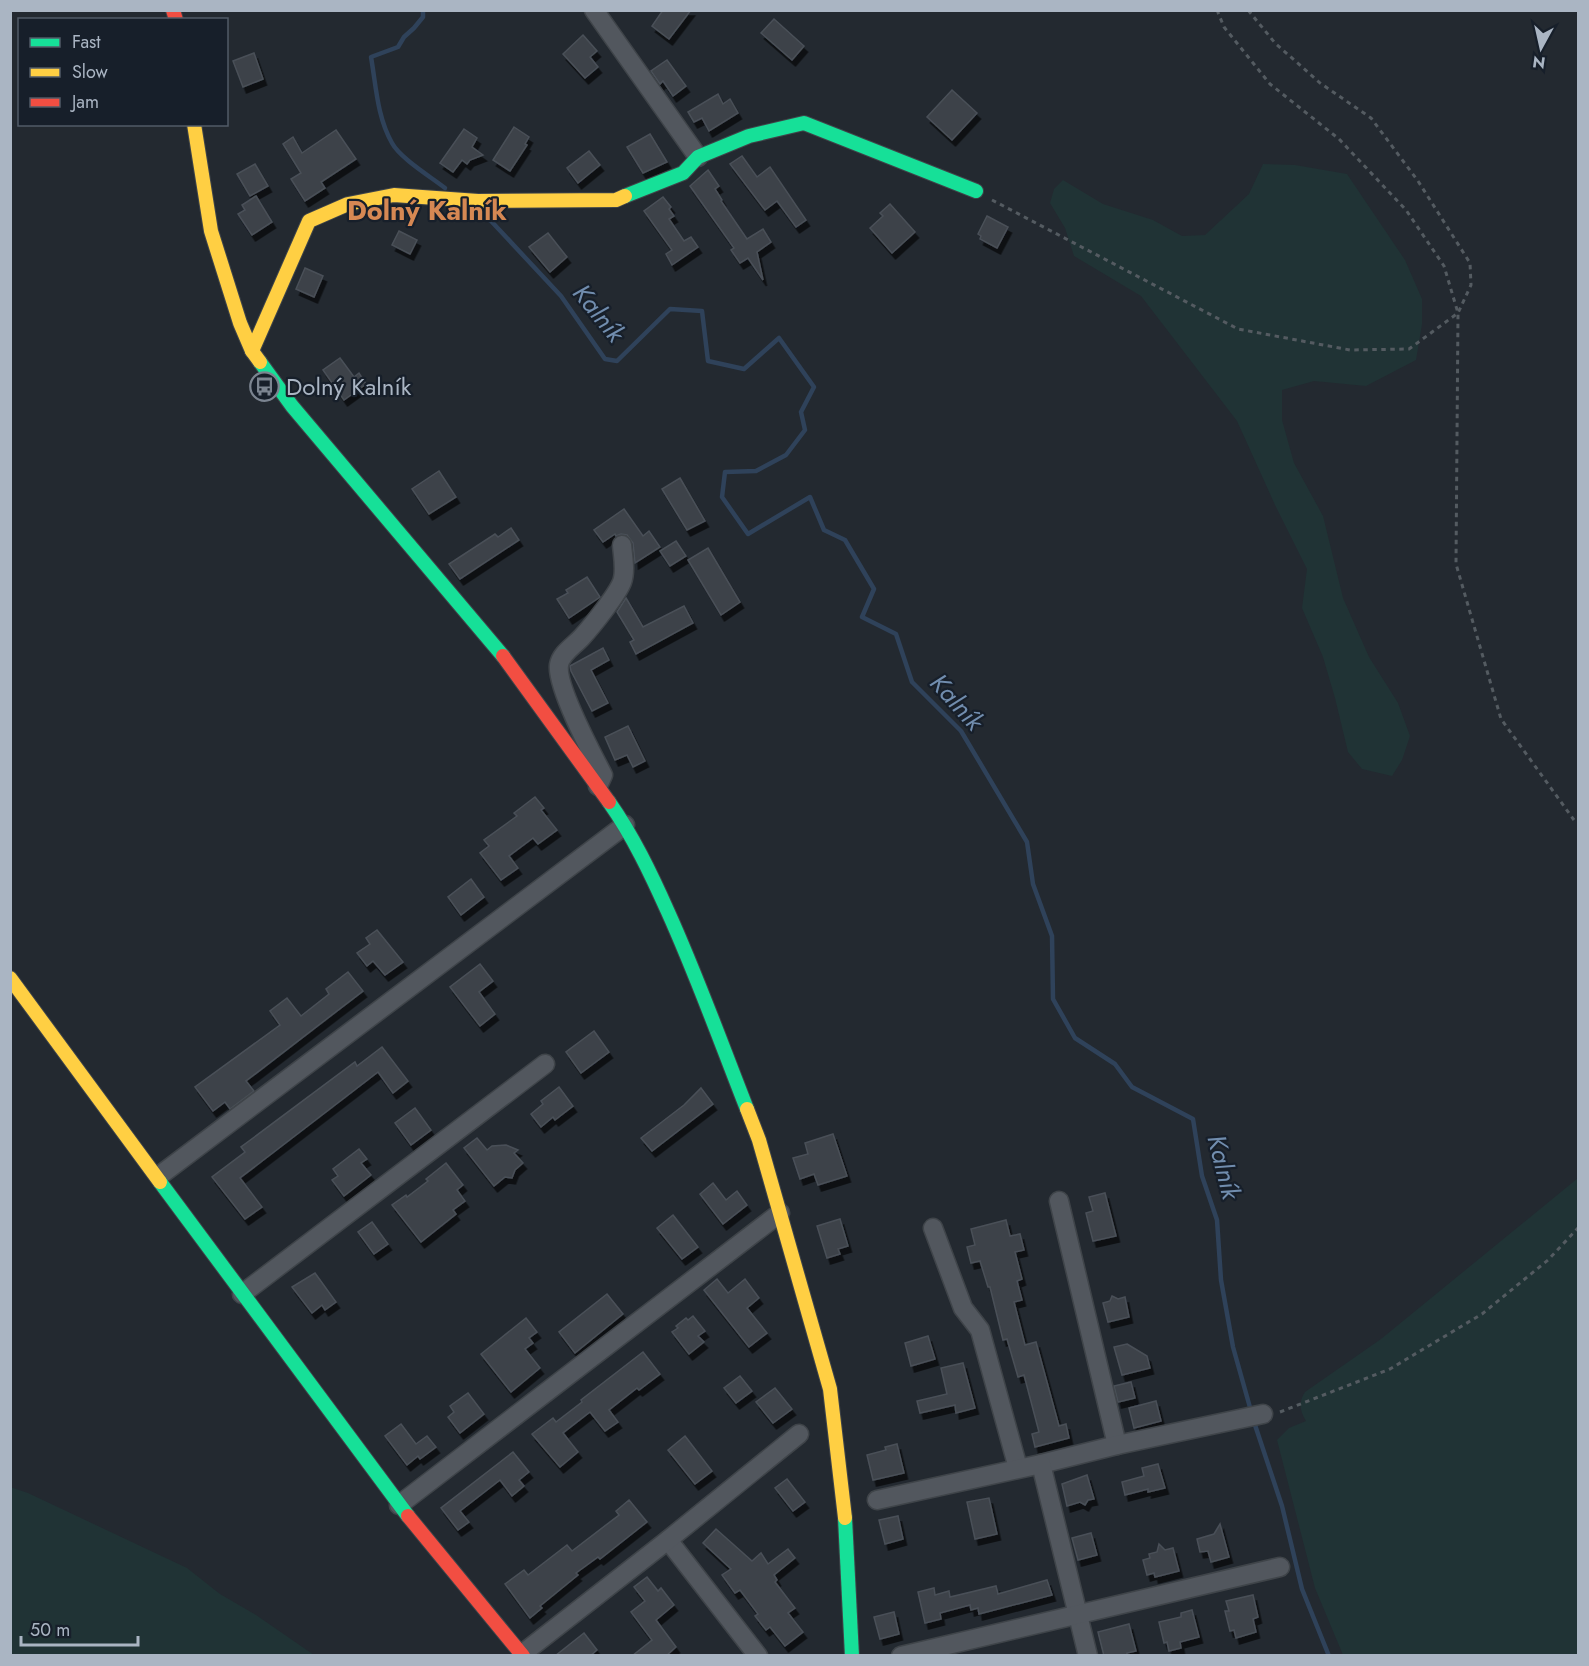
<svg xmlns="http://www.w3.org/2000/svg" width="1589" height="1666" font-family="Jost,sans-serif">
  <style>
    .green { fill: #203335 }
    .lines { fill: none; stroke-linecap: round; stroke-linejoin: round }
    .stream { stroke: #2f425a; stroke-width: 4.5 }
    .building { fill: #3d4248; stroke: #4a5058; stroke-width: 1.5; filter: url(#shadow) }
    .street-casing { stroke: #3f4449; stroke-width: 21 }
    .fast-casing { stroke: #3f4449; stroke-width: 16 }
    .slow-casing { stroke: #3f4449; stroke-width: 16 }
    .jam-casing { stroke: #3f4449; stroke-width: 16 }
    .path { stroke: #545b61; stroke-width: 3; stroke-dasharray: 4.5 4.5; stroke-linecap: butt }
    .street { stroke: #52575e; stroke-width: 18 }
    .fast { stroke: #16e098; stroke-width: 14 }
    .slow { stroke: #ffcf43; stroke-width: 14 }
    .jam { stroke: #f24e42; stroke-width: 14 }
    .labels { text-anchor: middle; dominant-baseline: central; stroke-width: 4.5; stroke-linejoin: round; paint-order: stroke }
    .poi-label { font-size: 24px; fill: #aab5c3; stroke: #171f2a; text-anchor: start }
    .water-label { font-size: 26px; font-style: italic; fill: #718dae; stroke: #171f2a }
    .quarter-label { font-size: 27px; font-weight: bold; fill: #d68853; stroke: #171f2a }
  </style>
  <defs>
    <filter id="shadow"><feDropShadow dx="3.5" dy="6" stdDeviation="0" flood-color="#0009"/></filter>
  </defs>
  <rect width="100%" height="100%" fill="#232930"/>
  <g class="green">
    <path d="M1263,164L1295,165L1347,174L1405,260L1422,299V324L1416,360L1366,386L1314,381L1282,390V420L1294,463L1323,516L1343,598L1369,657L1398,703L1410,736L1402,760L1392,776L1362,769L1348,752L1335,698L1323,657L1302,608L1307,569L1275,505L1237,421L1141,296L1074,256L1065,228L1050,203L1054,189L1063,180L1103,204L1153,220L1182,236L1205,235L1249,194Z"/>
    <path d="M1578,1178V1655H1343L1315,1588L1277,1440L1289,1428L1306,1421C1300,1411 1298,1403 1305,1392L1381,1339Z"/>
    <path d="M10,1487L28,1493L187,1568L220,1594L256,1615L314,1655H11Z"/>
  </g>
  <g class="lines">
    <g class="stream">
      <path d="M423,10V17L414,28L404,37L398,47L371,57C376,85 377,117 392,143C400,158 431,177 445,188"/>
      <path d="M476,211L492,222L561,296L605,359L617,361L670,309L702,311L708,361L744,369L779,338L814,387L801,412L805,430L786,455L756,471L725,472L722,497L748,534L810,497L824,530L845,540L874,589L862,617L896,634L912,682L961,731L1027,842L1033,884L1052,936L1053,999L1075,1038L1115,1064L1132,1087L1193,1119L1202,1176L1217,1220L1221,1280L1233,1347L1251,1411"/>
      <path d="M1253,1419L1282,1506L1302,1589L1329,1656"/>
    </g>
  </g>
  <g class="building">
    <path d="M663,10H691L669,39L652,26Z"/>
    <path d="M774,19L804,46L792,60L761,33Z"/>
    <path d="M583,35L597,51L590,57L598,67L585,78L563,54Z"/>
    <path d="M254,53L263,79L243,87L233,61Z"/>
    <path d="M667,60L686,86L673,96L663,81L660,84L651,71Z"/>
    <path d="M952,90L977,113L952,140L927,117Z"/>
    <path d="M718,94L723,104L730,99L738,113L709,131L702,118L694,122L688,112Z"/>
    <path d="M514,127L529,137L525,144L527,145L510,171L493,160Z"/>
    <path d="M464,129L477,138L472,147L483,155L470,160L467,164L462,160L453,172L440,163Z"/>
    <path d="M336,130L356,159L321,182L325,188L305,201L291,179L301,173L283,144L293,137L302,153Z"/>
    <path d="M650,134L667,162L643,173L627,147Z"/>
    <path d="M589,151L600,165L578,183L567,168Z"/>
    <path d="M742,156L757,177L770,167L806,220L796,227L777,201L765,210L730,164Z"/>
    <path d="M255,164L268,186L250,196L237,174Z"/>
    <path d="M708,170L719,186L715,189L722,200L721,201L747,239L763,229L771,242L757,252L763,280L748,258L740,263L731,250L734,248L690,186Z"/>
    <path d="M256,196L272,222L252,235L238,214L245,210L242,205Z"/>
    <path d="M663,197L671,207L669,209L674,216L669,219L684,241L691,237L698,247L672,265L666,254L672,250L644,211Z"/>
    <path d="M890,204L915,232L892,253L870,228L883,216L880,213Z"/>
    <path d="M987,216L1008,227L997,248L980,239L981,236L978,234Z"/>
    <path d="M399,231L417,240L410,254L392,245Z"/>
    <path d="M548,233L567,257L550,272L529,247Z"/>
    <path d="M305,268L323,276L314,297L296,289Z"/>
    <path d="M340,358L354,377L359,373L366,384L344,400L323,370Z"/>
    <path d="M439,471L456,497L429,514L412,489Z"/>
    <path d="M680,478L705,521L687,530L662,489Z"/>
    <path d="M624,509L643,536L649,531L660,547L635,563L633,543L627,535L621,534L616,536L615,534L603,542L594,530Z"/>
    <path d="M511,528L519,540L460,579L449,564L495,534L498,537Z"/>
    <path d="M676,541L686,556L670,566L660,551Z"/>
    <path d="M708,548L740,602L721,615L688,560Z"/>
    <path d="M587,577L600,597L569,618L557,599L568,593L566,590Z"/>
    <path d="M626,598L643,627L684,606L693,623L636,654L630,642L634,640L617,612Z"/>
    <path d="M603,648L609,660L591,670L608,703L592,711L571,671L570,666Z"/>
    <path d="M628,726L645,761L633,767L627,755L615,760L605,737Z"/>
    <path d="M535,797L544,808L541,810L557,830L538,844L533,838L509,856L518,868L501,880L480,853L489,846L484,840L517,816L514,813Z"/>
    <path d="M471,879L484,897L461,915L448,897Z"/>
    <path d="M377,930L403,962L385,975L373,961L367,966L357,953L370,944L366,938Z"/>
    <path d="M480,964L493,981L479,992L495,1014L480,1026L450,987Z"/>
    <path d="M348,972L363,991L246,1081L254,1091L230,1109L225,1102L213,1111L195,1087L280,1025L270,1011L287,998L301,1016L329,994L326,989Z"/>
    <path d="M594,1031L609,1052L581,1073L566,1052Z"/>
    <path d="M382,1047L408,1081L393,1093L378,1072L240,1178L262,1207L245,1219L212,1177L245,1152L241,1147L355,1062L357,1066Z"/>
    <path d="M559,1087L573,1106L555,1120L553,1117L541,1127L531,1114L543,1104L541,1101Z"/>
    <path d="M701,1088L713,1104L652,1151L641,1138L684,1105Z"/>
    <path d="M415,1108L431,1130L411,1145L395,1123Z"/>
    <path d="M833,1134L847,1176L818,1185L814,1174L800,1179L793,1158L808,1154L805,1143Z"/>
    <path d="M477,1138L487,1150L492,1146L506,1145L518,1150L514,1153L523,1163L515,1170L512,1178L505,1177L494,1186L464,1148Z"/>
    <path d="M359,1149L367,1159L361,1163L371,1175L344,1196L332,1180L338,1176L333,1169Z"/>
    <path d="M446,1163L463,1185L457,1190L465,1201L453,1210L456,1214L421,1242L392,1205L406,1195L407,1197L428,1181L426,1179Z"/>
    <path d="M713,1183L726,1200L737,1191L747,1205L723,1224L700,1194Z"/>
    <path d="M1105,1193L1116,1236L1093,1241L1086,1213L1093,1211L1089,1197Z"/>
    <path d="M673,1215L698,1247L682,1259L657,1228Z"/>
    <path d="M840,1219L848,1246L838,1249L840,1254L827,1258L817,1226Z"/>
    <path d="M1006,1220L1010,1236L1020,1234L1024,1250L1015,1252L1022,1279L1017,1281L1022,1300L1014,1302L1025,1345L1036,1342L1059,1426L1066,1424L1069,1438L1035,1447L1032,1434L1039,1432L1024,1375L1018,1377L1007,1339L1003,1340L990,1287H988L980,1261L971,1263L967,1247L975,1245L971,1229Z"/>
    <path d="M372,1222L388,1244L374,1254L358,1232Z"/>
    <path d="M315,1273L336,1302L325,1310L322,1305L312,1313L292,1287Z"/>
    <path d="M717,1279L728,1293L745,1279L759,1298L747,1308L767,1333L749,1347L704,1290Z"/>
    <path d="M607,1294L623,1314L575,1353L559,1332Z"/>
    <path d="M1112,1296L1118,1299L1125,1297L1129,1317L1108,1322L1103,1303L1110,1301Z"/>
    <path d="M693,1316L705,1331L698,1336L704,1342L689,1354L672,1332L678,1328L676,1326L686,1318L688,1320Z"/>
    <path d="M526,1318L537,1332L529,1338L533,1343L525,1349L540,1368L511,1392L481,1354Z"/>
    <path d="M928,1336L935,1359L911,1366L905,1343Z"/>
    <path d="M1127,1344L1147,1356L1150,1368L1122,1375L1114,1347Z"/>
    <path d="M643,1352L660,1374L639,1390L637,1388L609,1410L618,1422L605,1431L590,1412L563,1433L578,1452L560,1467L532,1434L553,1418L556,1422L582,1402L581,1400Z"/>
    <path d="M963,1363L975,1408L956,1413L955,1405L920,1413L917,1401L947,1394L941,1368Z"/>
    <path d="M740,1376L752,1391L736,1403L724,1388Z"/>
    <path d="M1131,1382L1135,1398L1118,1402L1114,1386Z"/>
    <path d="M775,1388L792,1409L773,1423L756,1402Z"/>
    <path d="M468,1393L484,1414L460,1433L448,1417L454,1412L450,1406Z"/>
    <path d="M1156,1401L1161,1421L1134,1428L1129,1408Z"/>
    <path d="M401,1424L416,1444L427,1436L436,1447L420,1459L418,1456L407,1465L385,1436Z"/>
    <path d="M685,1436L712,1471L695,1484L668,1450Z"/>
    <path d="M897,1444L904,1473L873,1480L867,1455L886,1450L885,1447Z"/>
    <path d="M513,1452L529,1472L519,1480L524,1486L512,1496L500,1480L460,1511L469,1522L458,1530L441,1508Z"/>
    <path d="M1158,1464L1165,1488L1148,1492V1489L1125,1495L1122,1482L1144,1476L1142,1468Z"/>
    <path d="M1087,1475L1094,1499L1088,1500L1085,1505L1080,1502L1067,1506L1062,1484Z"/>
    <path d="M787,1479L805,1502L793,1511L775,1488Z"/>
    <path d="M989,1498L997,1534L975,1539L967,1502Z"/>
    <path d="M629,1500L647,1522L600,1559L598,1557L576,1573L578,1575L540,1606L542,1608L530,1618L505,1584L524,1570L528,1575L567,1545L572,1551L619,1515L616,1511Z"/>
    <path d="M898,1516L903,1539L885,1544L879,1520Z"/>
    <path d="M1220,1524L1229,1557L1211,1562L1208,1551L1200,1552L1197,1539L1214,1534Z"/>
    <path d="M716,1529L752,1561L761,1553L768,1564L788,1549L795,1558L774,1575L777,1580L775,1582L795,1608L788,1613L803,1632L785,1646L770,1627L766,1630L755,1616L758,1614L740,1590L735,1593L722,1575L731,1569L703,1543Z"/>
    <path d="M1091,1533L1097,1555L1078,1560L1072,1538Z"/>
    <path d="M1159,1544L1165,1550L1173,1548L1179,1571L1155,1577L1154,1573L1147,1575L1143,1560L1150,1558L1149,1554L1157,1552Z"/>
    <path d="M647,1577L658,1591L661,1588L674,1605L656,1620L676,1647L666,1656H632L652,1640L631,1612L645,1601L634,1587Z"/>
    <path d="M1047,1580L1052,1595L979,1614L978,1608L971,1610L970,1605L940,1613L941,1619L925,1623L918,1592L934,1588L935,1595L949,1591L950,1597L996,1586L998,1594Z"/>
    <path d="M1253,1595L1258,1617L1253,1619L1256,1632L1236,1638L1234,1630L1230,1631L1225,1611H1229L1226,1601Z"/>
    <path d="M1192,1610L1199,1637L1180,1642L1181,1648L1169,1651L1167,1642L1164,1643L1159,1622L1181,1617V1613Z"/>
    <path d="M894,1612L899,1634L880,1639L874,1617Z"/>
    <path d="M1129,1624L1136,1651L1127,1653V1656H1104L1098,1632Z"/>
    <path d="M584,1633L597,1650L590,1656H555Z"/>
  </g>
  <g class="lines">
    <defs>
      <g id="street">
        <path d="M594,10L698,157"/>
        <path d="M598,786L603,775C592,754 556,686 559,665C561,653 574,646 582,637C592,626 617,595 622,582C626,571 623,557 622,545"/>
        <path d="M159,1176L625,825"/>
        <path d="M1059,1201L1117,1445"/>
        <path d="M933,1228L963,1308L980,1330L1018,1468"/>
        <path d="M242,1294L545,1064"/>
        <path d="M1041,1464L1117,1445L1263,1414"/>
        <path d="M877,1500L1041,1464L1088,1656"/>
        <path d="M399,1505L780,1213"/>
        <path d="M668,1540L758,1656"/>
        <path d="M522,1654L668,1540L799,1434"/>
        <path d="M901,1656L1280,1567"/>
      </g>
      <g id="fast">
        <path d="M625,196L683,173L698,157L749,136L804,123L976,191"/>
        <path d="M260,362L292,406L503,656"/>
        <path d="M609,802C633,836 651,874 668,912C697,976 721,1043 747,1109"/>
        <path d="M160,1182L408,1516"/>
        <path d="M845,1518L852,1656"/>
      </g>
      <g id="slow">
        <path d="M194,124L211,231L240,323L252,351L260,362"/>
        <path d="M252,351L309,221L348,204L394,195L478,201L616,200L625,196"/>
        <path d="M10,978L160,1182"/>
        <path d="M747,1109L759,1140L830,1389L845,1518"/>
      </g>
      <g id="jam">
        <path d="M173,10L176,20"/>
        <path d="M503,656L609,802"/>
        <path d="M408,1516L523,1656"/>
      </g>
    </defs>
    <use href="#street" class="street-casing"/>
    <use href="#fast" class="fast-casing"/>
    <use href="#slow" class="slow-casing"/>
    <use href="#jam" class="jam-casing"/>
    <g class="path">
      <path d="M1217,10L1224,27L1270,84L1339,139L1406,210L1444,266L1458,313L1456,564L1501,719L1574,820"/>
      <path d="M992,200L1238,329L1350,350L1409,349L1458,313L1471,285L1470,263L1418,181L1371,118L1320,83L1275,43L1248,10"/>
      <path d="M1280,1412L1390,1369L1482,1314L1548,1260L1578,1228"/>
    </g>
    <use href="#street" class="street"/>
    <use href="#fast" class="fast"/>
    <use href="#slow" class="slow"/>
    <use href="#jam" class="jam"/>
  </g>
  <defs>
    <symbol id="bus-ring" viewBox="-11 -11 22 22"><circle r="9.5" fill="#171f2a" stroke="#7b8490" stroke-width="1.5"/><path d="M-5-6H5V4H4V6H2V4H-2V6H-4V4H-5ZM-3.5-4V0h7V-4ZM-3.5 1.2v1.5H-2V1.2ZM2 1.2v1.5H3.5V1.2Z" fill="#7b8490"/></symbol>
  </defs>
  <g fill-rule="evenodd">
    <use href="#bus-ring" x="248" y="370" width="33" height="33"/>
  </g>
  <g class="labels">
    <g class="poi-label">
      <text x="286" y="386">Dolný Kalník</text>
    </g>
    <g class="water-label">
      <text transform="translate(599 313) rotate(51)">Kalník</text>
      <text transform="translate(957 702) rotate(48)">Kalník</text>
      <text transform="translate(1224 1167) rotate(76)">Kalník</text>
    </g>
    <g class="quarter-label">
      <text x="427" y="210">Dolný Kalník</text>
    </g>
  </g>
  <rect width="1589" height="1666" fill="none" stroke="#aab5c3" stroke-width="24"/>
  <rect x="18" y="18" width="210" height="108" fill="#171f2a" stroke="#525b67" stroke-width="1.5"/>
  <rect x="30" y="38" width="30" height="9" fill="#16e098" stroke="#525b67" stroke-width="1.5"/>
  <text x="72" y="48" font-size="18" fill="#aab5c3">Fast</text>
  <rect x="30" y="68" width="30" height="9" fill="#ffcf43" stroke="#525b67" stroke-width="1.5"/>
  <text x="72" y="78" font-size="18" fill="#aab5c3">Slow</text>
  <rect x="30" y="98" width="30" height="9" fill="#f24e42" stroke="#525b67" stroke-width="1.5"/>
  <text x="72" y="108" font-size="18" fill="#aab5c3">Jam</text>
  <g transform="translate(1541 48) rotate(188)" stroke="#171f2a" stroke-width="4.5" paint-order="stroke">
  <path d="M0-4.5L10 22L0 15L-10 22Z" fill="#aab5c3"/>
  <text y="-9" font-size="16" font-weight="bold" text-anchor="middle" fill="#aab5c3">N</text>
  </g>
  <path d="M21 1636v9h117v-9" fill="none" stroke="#aab5c3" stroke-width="3"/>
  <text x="30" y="1636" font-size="18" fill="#aab5c3" stroke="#171f2a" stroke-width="4.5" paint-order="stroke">50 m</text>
</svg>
